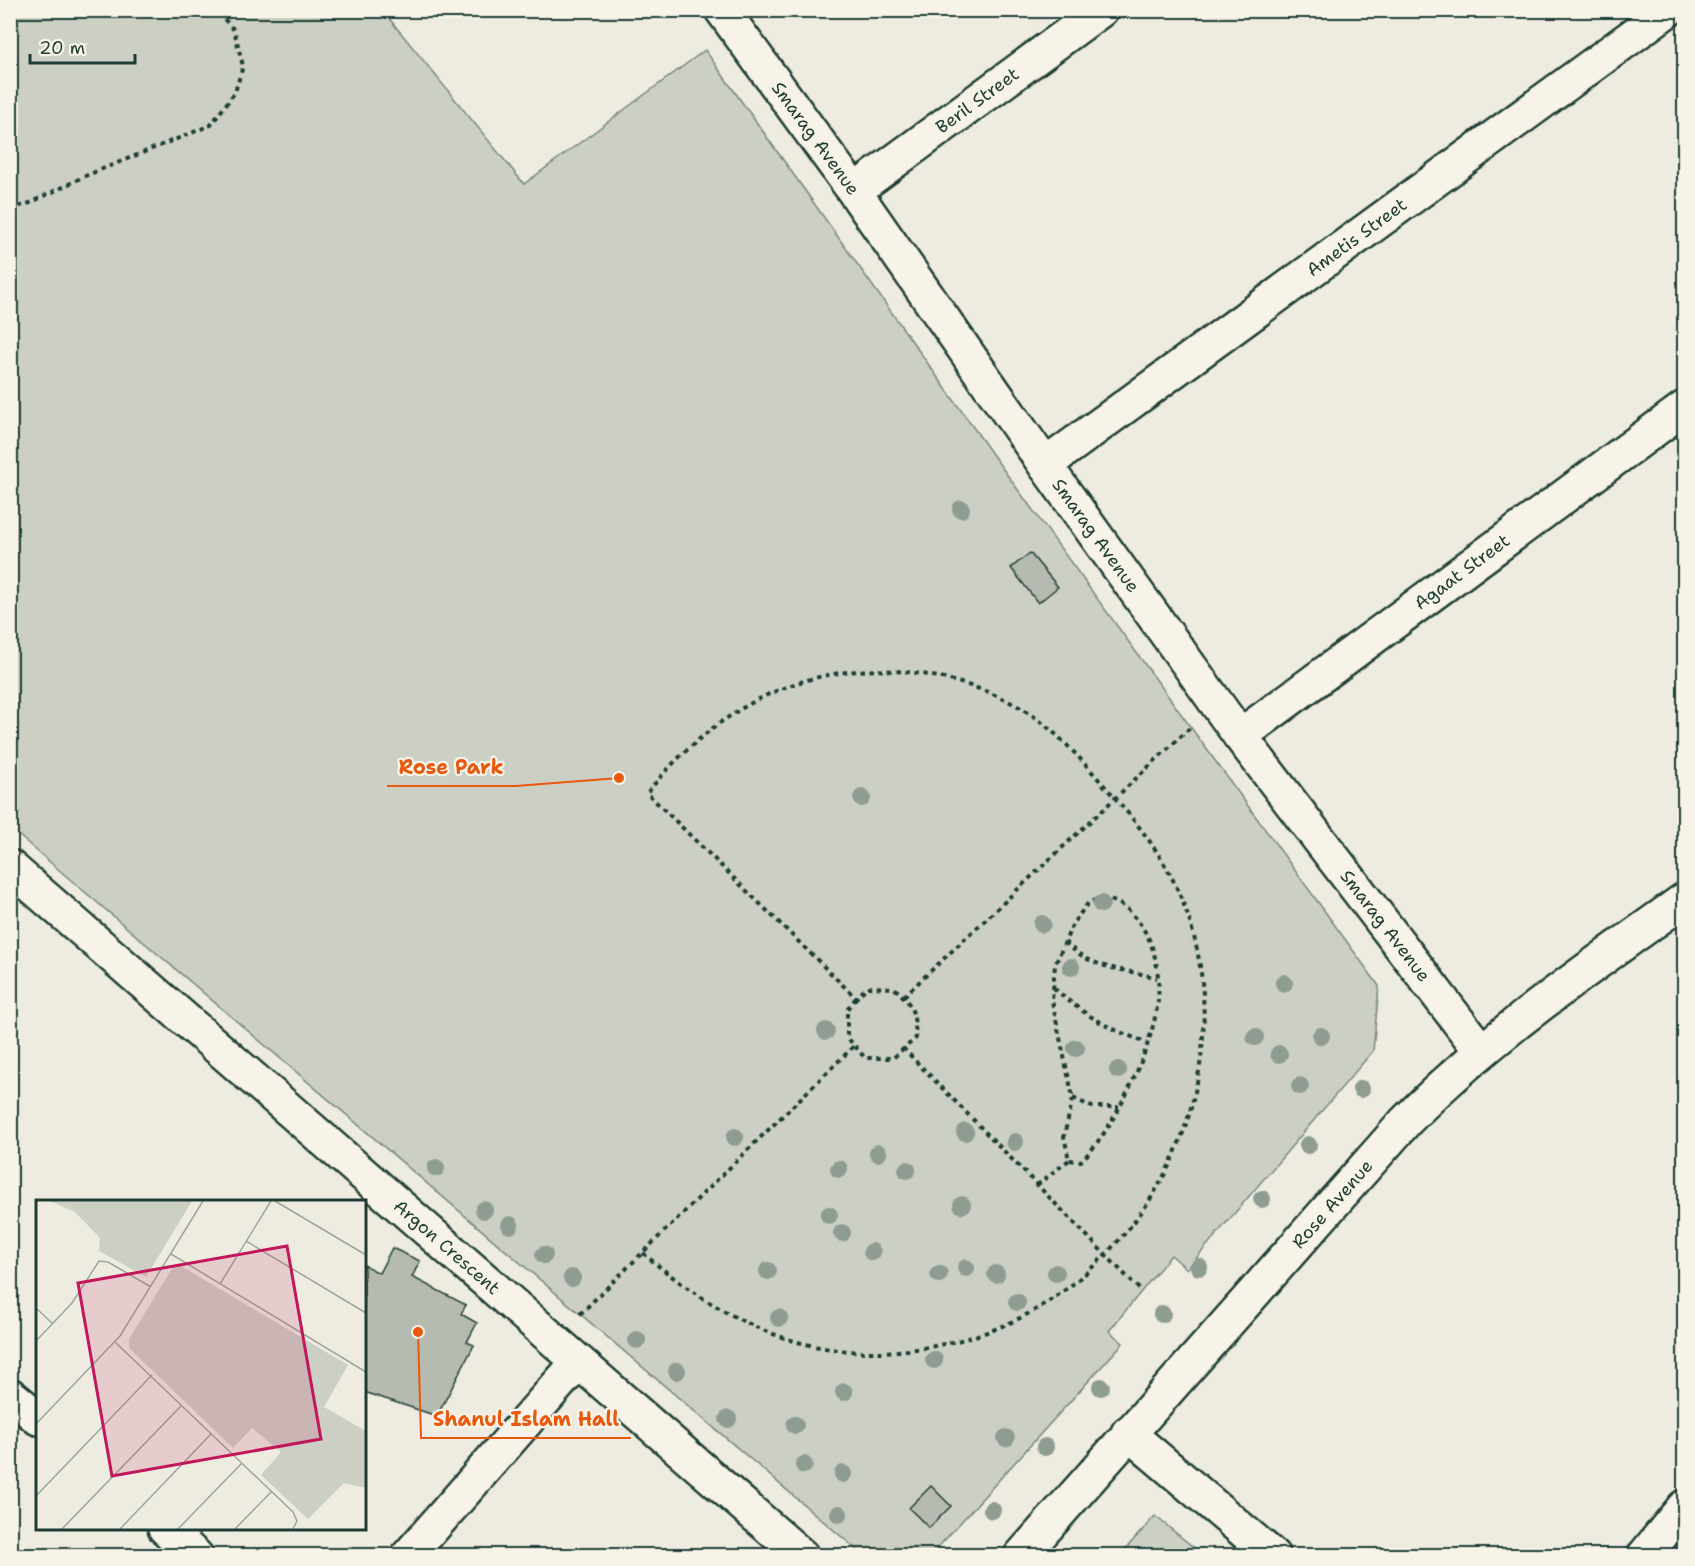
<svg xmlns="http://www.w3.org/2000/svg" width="1695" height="1566" font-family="'Shantell Sans',sans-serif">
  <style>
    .green { fill: #cccfc4; stroke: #76867c; stroke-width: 1.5 }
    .building { fill: #b5bbb0; stroke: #1f3d34; stroke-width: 1.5 }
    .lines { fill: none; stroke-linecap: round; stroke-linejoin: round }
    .minor-casing { stroke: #1f3d34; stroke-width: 38 }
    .path { stroke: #1f3d34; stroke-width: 4; stroke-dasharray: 4.5 4.5; stroke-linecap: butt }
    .minor { stroke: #f7f3e8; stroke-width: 33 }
    .tree { fill: #8f9c92 }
    .labels { text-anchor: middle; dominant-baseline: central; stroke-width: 4.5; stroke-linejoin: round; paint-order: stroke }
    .street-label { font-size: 18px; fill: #1f3d34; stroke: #f7f3e8 }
    .inset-road { fill: none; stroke: #9ba69c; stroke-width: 1.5 }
    .view { fill: #c2185b; fill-opacity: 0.15; stroke: #c2185b; stroke-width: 3 }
    .inset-edge { fill: none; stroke: #1f3d34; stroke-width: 3 }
    .leader { fill: none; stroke: #e8590c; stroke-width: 2 }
    .callout-dot { fill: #e8590c; stroke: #f7f3e8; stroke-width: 2 }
    .callout-label { font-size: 20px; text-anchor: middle; font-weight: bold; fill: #e8590c; stroke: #f7f3e8; stroke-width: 4.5; stroke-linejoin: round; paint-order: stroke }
  </style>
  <rect width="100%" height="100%" fill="#eeece1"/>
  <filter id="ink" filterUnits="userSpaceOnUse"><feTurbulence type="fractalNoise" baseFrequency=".0167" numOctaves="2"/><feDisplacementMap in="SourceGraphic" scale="12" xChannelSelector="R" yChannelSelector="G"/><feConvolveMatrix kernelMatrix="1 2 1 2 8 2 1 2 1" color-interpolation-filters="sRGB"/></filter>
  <g filter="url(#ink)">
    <g class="green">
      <path d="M11,11H383L524,184L705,50L1000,465L1379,986L1373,1051L1187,1269L1171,1255L1109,1331L1123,1343L931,1555H863L11,829Z"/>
      <path d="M1155,1516L1203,1555H1120Z"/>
    </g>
    <g class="building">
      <path d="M1030,553L1058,587L1038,603L1011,568Z"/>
      <path d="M392,1248L420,1261L412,1277L466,1305L461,1314L477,1323L467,1342L474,1345L437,1416L364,1392V1265L379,1273Z"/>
      <path d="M931,1486L951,1506L929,1528L909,1508Z"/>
    </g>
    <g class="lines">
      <defs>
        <g id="minor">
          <path id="s1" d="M722,10L854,191L1045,465L1240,736L1481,1051"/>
          <path id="s2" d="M854,191L1101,10"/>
          <path id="s3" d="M1045,465L1668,10"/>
          <path id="s4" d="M1240,736L1684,408"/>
          <path id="s5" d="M10,867L802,1556"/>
          <path d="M10,1395L38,1418"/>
          <path d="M1128,1433L1273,1556"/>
          <path d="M165,1528L196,1556"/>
          <path d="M408,1556L578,1362"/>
          <path id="s6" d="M1021,1556L1406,1121C1490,1036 1588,969 1684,900"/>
          <path d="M1644,1556L1684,1507"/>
        </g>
      </defs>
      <use href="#minor" class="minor-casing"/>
      <g class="path">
        <path d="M10,209L30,203L85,176L211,125L235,92L243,66L234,30L216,10"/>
        <path d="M1102,898C1124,903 1132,911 1144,930C1156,949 1160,977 1158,1000C1153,1047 1115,1129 1081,1161L1069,1160L1064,1136L1073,1098L1052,1001L1055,965L1073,923L1089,902Z"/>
        <path d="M1065,942C1094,971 1119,967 1157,978"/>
        <path d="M1054,988C1081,1013 1111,1031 1147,1042"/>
        <path d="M904,996L1192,726"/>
        <path d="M903,1048L1141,1291"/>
        <path d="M1073,1098L1092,1107H1119"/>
        <path d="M1037,1185L1069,1160"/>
        <path d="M643,1253C746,1341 845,1376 978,1335C1039,1316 1090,1276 1130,1227C1206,1134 1227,993 1175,884C1157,846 1128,812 1101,782C1078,756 1055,730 1026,711C1002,696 974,686 946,679C825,649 723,699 647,793L856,998L867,987L894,988C914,1005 914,1012 916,1038L893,1058H865L847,1037V1009L856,998"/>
        <path d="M580,1314L854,1046"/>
      </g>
      <use href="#minor" class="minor"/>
    </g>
    <g class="tree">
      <circle cx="961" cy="509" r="9"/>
      <circle cx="862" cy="798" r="9"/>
      <circle cx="1101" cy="904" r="9"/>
      <circle cx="1042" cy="924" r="9"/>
      <circle cx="1071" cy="967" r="9"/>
      <circle cx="1284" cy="983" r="9"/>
      <circle cx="826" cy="1031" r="9"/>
      <circle cx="1321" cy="1036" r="9"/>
      <circle cx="1255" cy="1037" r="9"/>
      <circle cx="1076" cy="1048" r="9"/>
      <circle cx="1279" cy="1054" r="9"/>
      <circle cx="1118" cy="1070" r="9"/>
      <circle cx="1300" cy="1086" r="9"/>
      <circle cx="1361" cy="1089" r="9"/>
      <circle cx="965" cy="1132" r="9"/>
      <circle cx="735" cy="1137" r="9"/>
      <circle cx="1015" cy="1142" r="9"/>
      <circle cx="1308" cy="1145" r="9"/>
      <circle cx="878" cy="1153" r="9"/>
      <circle cx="436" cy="1168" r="9"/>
      <circle cx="839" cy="1169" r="9"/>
      <circle cx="907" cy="1170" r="9"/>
      <circle cx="1262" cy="1199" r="9"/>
      <circle cx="962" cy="1205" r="9"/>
      <circle cx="484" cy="1210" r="9"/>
      <circle cx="829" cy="1215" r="9"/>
      <circle cx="510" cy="1225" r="9"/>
      <circle cx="842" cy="1233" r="9"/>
      <circle cx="872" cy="1252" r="9"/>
      <circle cx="544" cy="1255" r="9"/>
      <circle cx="1199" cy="1267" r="9"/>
      <circle cx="966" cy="1268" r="9"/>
      <circle cx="768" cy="1271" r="9"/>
      <circle cx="1056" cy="1273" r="9"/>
      <circle cx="939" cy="1274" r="9"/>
      <circle cx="996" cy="1274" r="9"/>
      <circle cx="572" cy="1278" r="9"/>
      <circle cx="1017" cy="1302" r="9"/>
      <circle cx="1162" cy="1314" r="9"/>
      <circle cx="779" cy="1318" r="9"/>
      <circle cx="637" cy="1340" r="9"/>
      <circle cx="934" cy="1360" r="9"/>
      <circle cx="677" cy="1371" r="9"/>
      <circle cx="1101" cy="1387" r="9"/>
      <circle cx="844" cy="1392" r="9"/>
      <circle cx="728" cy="1419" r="9"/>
      <circle cx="795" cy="1425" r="9"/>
      <circle cx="1006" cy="1438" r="9"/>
      <circle cx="1045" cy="1447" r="9"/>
      <circle cx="804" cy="1465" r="9"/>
      <circle cx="843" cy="1474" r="9"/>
      <circle cx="992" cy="1510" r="9"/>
      <circle cx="839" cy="1514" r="9"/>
    </g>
  </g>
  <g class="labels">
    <g class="street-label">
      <text stroke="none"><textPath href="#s2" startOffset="153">Beril Street</textPath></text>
      <text stroke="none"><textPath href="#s1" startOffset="159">Smarag Avenue</textPath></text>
      <text stroke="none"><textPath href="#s3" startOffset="386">Ametis Street</textPath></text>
      <text stroke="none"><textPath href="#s1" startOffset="645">Smarag Avenue</textPath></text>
      <text stroke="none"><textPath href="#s4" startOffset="276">Agaat Street</textPath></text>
      <text stroke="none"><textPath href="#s1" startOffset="1131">Smarag Avenue</textPath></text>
      <text stroke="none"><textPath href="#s6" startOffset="470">Rose Avenue</textPath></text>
      <text stroke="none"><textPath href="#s5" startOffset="579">Argon Crescent</textPath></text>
    </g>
  </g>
  <g transform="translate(36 1200)">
    <rect width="330" height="330" fill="#eeece1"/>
    <path d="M14,1H156L110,77L63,51L64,38L39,12ZM145,66L312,165L288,207L330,231V288L308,283L272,319L225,275L245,252L216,228L197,248L93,148V139L137,67Z" fill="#cccfc4"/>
    <path class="inset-road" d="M239,1L330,55M210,41L330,113M135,54L330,172M184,84L235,1M0,108L17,124M0,141L36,103L63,61L72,62L115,87M79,142L257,312L261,321L257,329M0,224L84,136L167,1M0,296L116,175M26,329L146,205M84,329L175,234M142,329L206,263M199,329L236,291"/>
    <path class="view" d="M251,46L285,239L76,276L42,83Z"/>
    <rect width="330" height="330" class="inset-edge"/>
  </g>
  <path class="leader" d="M619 778L516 786H387M418 1332L421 1438H631"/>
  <g class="callout-dot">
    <circle cx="619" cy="778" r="6"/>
    <circle cx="418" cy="1332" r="6"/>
  </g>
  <g class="callout-label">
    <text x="451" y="774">Rose Park</text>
    <text x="526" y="1426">Shanul Islam Hall</text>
  </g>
  <rect width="1695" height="1566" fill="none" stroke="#f7f3e8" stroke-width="36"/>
  <rect x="18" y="18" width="1659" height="1530" fill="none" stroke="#1f3d34" stroke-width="2" filter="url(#ink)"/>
  <path d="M30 54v9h105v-9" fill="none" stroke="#1f3d34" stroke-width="3"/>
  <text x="39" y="54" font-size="18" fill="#1f3d34" stroke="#f7f3e8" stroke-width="4.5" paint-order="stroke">20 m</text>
</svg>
